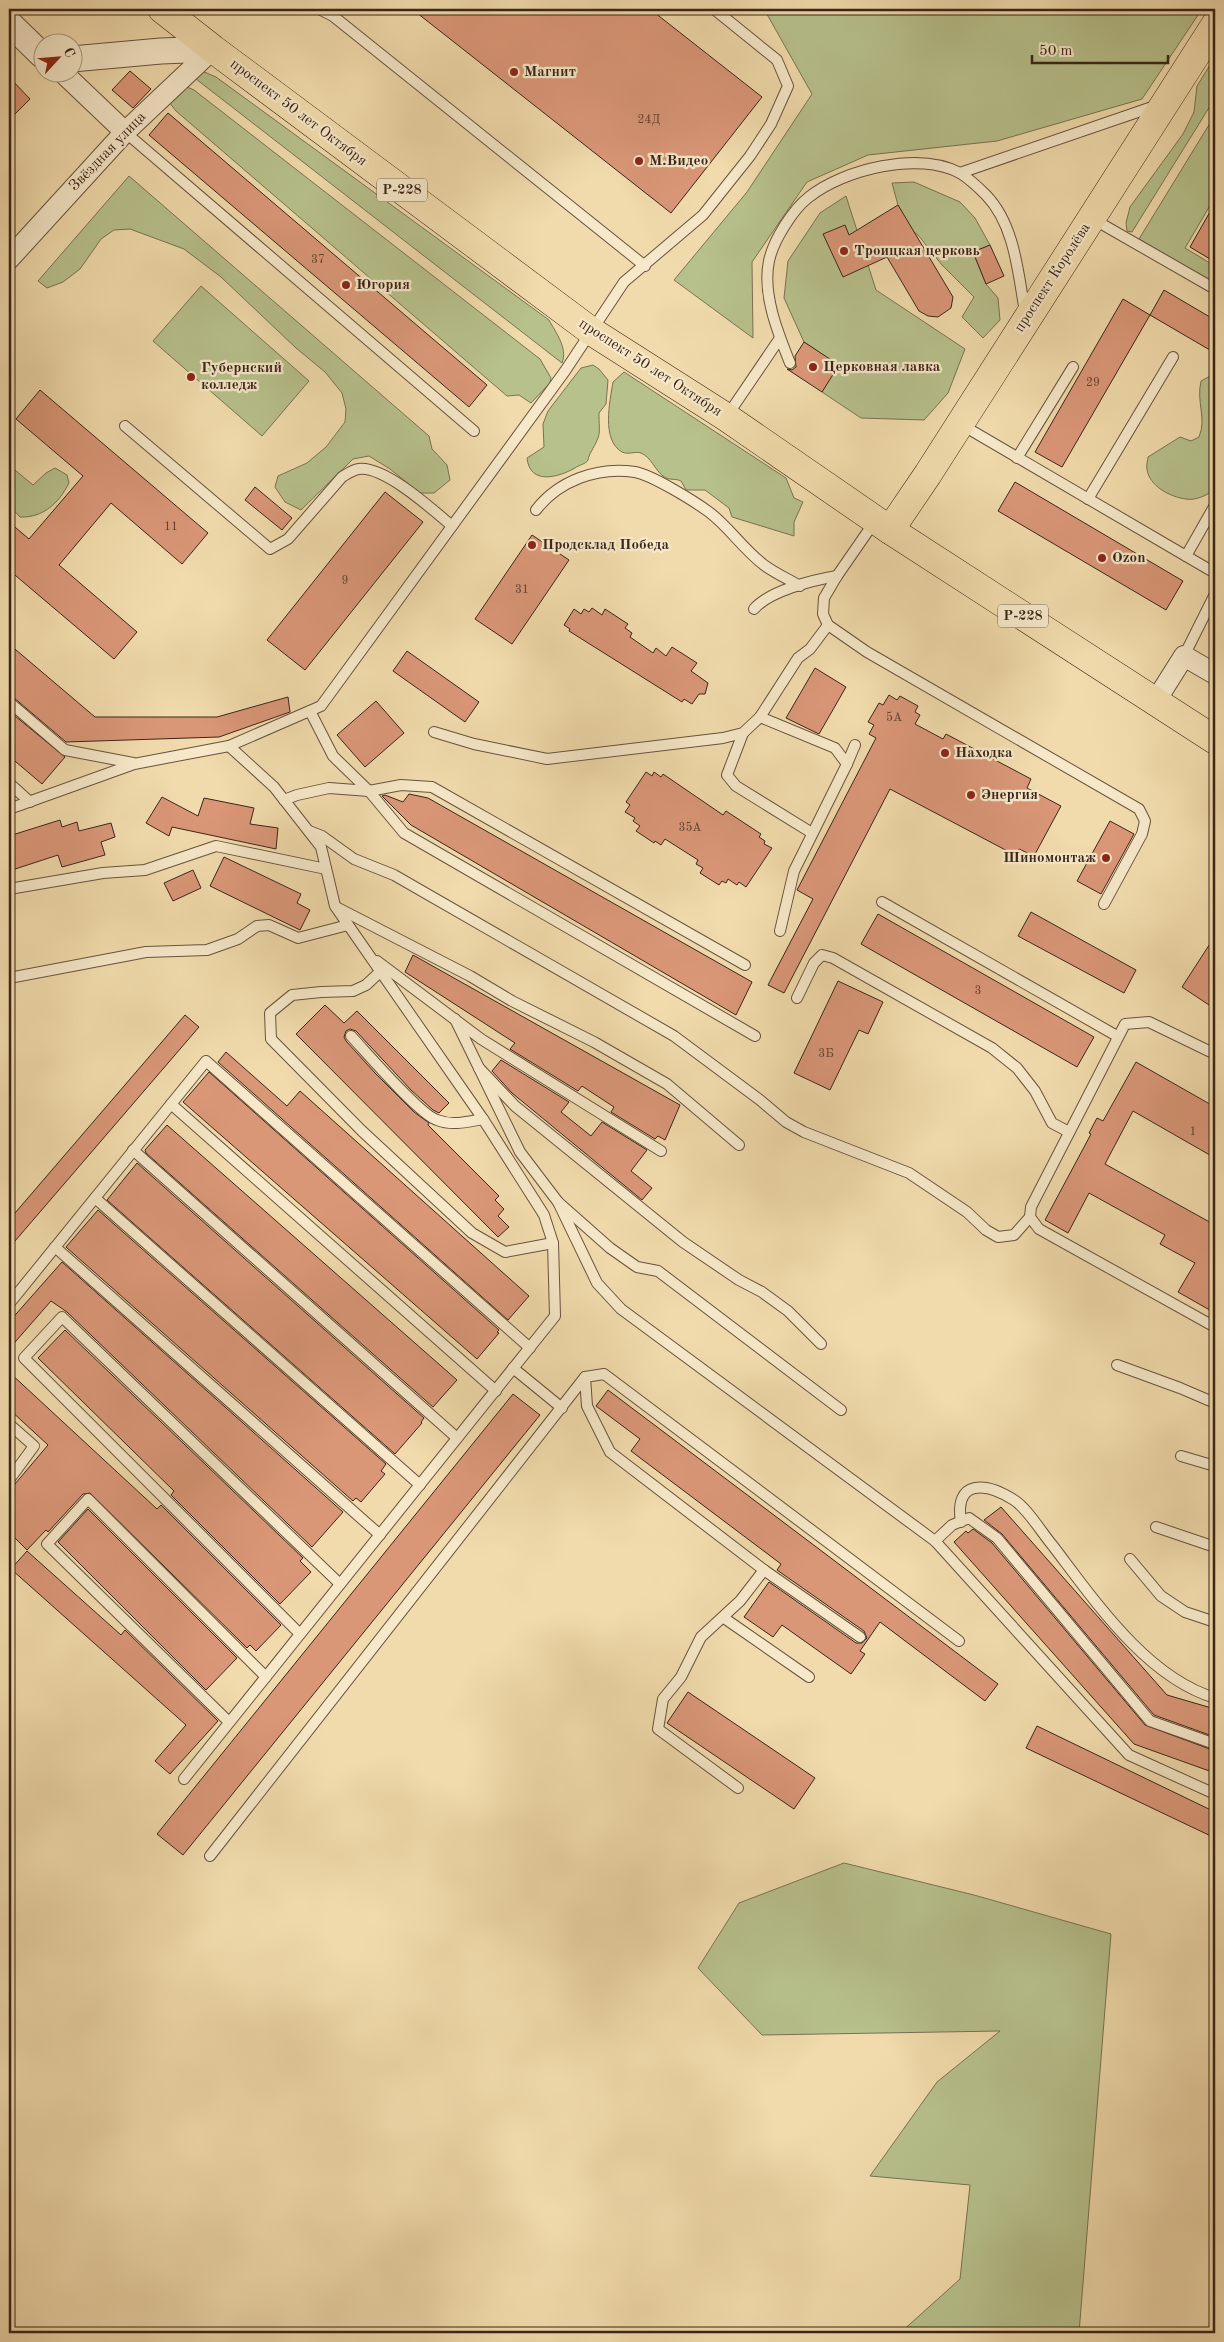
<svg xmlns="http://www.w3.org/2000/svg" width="1224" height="2342" font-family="'Old Standard TT',serif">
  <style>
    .green { fill: #b7c18c; stroke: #797252 }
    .building { fill: #da9778; stroke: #3b2419 }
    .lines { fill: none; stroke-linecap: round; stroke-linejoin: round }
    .service-casing { stroke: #68523e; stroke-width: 12 }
    .minor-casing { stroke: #68523e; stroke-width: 22 }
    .tertiary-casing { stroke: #68523e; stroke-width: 27 }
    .primary-casing { stroke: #3b2419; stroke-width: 29 }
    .service { stroke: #f6e8c9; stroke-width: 10 }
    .minor { stroke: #f6e8c9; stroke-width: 20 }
    .tertiary { stroke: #f6e8c9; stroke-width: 25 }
    .primary { stroke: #f1dbac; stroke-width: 28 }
    .poi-dot { fill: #8f2418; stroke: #f6e8c9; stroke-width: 2 }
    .labels { text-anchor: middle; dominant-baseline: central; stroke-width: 4.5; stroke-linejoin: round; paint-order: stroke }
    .number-label { font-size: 12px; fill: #634131 }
    .shield { fill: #f6e8c9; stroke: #735f4e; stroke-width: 1 }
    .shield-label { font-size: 14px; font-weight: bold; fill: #3b2419 }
    .poi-label { font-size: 15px; font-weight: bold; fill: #3b2419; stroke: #f6e8c9; text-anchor: start }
    .street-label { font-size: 15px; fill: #3b2419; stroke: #f6e8c9 }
  </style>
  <rect width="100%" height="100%" fill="#f1dbac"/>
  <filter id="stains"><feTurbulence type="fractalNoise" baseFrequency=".004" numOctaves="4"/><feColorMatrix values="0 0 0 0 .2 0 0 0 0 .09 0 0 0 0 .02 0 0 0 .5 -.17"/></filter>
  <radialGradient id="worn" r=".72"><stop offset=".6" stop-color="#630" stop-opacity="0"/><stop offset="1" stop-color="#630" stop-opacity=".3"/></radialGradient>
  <g class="green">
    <path d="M764,9H1202L1142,99L997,141L868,155L807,182L752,262L753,338L674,280L747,192L812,94Z"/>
    <path d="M1215,57V98L1132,232L1127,231L1126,223L1130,207L1183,134L1194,112L1197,86Z"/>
    <path d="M202,71L216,77L549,320C556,333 568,348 562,363L196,79Z"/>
    <path d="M187,87L194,90L540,359L551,378L550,383L531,403L519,395L507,396L176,111L169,102Z"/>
    <path d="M1215,115V197L1185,248L1215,266V277L1212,282L1139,239Z"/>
    <path d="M129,176L429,436L432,449L447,465L450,480L434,493H420L390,469L369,456L353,459L301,510L285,502L275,487L278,476L307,463L326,447L345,422L346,409L342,393L325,372L296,348L221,277L184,249L130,229L114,230L101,239L80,269L63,282L47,288L38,281Z"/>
    <path d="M914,182L960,202L975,218L990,245L973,252L986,284L998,298L1000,320L983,338L962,317L974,297L942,265L918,235L903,224L892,183Z"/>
    <path d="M846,196L876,290L965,349L948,393L924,420L861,418L822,392L838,365L804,342L784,298L788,261L820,213Z"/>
    <path d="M201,286L309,381L262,436L153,341Z"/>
    <path d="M593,365L599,369L608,380L606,404L599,413C599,436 602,432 591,452C590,453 588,459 588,460C586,464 579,465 575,468C559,477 530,486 527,458L544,447L543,424L548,411L581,368Z"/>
    <path d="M624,372L786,478L794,498L803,502L794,522V536L732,517L729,508L705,490H686L681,481C675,478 669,481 663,476C655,470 651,457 641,453C635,451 628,455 622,452C601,440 610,401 613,382Z"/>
    <path d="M1212,375H1215V489C1208,495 1195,501 1186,499C1170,497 1149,486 1147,469C1146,465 1148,460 1148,457L1180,437L1191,441L1199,437C1207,418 1196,403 1201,381Z"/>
    <path d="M9,465L33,485L46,473L55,468L67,475L69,483C59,503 43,518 20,517L9,505Z"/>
    <path d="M844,1863L974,1895L1111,1934L1079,2333H900L960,2279L970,2185L870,2176L937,2082L1000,2031L762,2035L698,1968L739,1903Z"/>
  </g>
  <g class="building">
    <path d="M412,9H650L762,97L671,213Z"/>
    <path d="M130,71L151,89L133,108L112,90Z"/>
    <path d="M9,77L30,99L9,120Z"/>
    <path d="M168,113L487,385L469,407L149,135Z"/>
    <path d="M1215,203V262L1190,247Z"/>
    <path d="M898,205L953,297L951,308L938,317L928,316L919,311L887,257L843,277L823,234L845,225L849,235Z"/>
    <path d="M990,245L1004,276L986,284L973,252Z"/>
    <path d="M1164,290L1215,320V353L1150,315Z"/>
    <path d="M1123,299L1150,315L1062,467L1035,452Z"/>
    <path d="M804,342L839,365L822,392L787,369L792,370L796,367L795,356Z"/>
    <path d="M40,390L208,533L182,564L111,503L59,565L137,632L114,659L9,570V522L29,539L83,476L16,419Z"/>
    <path d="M1015,482L1183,581L1166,610L998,511Z"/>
    <path d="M255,487L292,518L282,530L245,500Z"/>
    <path d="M385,492L423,522L305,670L267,640Z"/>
    <path d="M532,535L569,560L512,644L475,619Z"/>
    <path d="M592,608L602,615L605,609L628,624L625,628L632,633L630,637L653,653L656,648L666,656L672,647L697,663L691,671L708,683L705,694H699L692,704L684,699L682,702L569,631L570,629L564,625L574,609L581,614L584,609L589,612Z"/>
    <path d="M9,644L95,717H217L288,697L290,712L219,737L66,742L13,697L9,695Z"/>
    <path d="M407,651L479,702L465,722L393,671Z"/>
    <path d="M815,668L846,687L819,734L786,718Z"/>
    <path d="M889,695L897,700L900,696L918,706L915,712L920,715L915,724L943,739L946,734L1031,779L1027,788L1061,806L1034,856L1019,849L1015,855L890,789L784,993L768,985L813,899L797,890L876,738L869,734L874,725L868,722L879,703L883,705Z"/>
    <path d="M376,701L404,733L365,767L337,735Z"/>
    <path d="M9,711L65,757L42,784L9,756Z"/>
    <path d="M646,772L652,776L654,772L661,777L663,774L723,815L726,811L761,834L759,837L765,841L764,844L772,848L746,887L739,882L737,885L728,879L726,883L722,881L719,885L700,873L703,868L696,864L698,860L665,839L661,845L655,841L654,843L636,831L640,826L633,821L635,818L625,812L630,805L626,802Z"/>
    <path d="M409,794L428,798L752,982L736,1015L411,825L382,796L385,795L403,802Z"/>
    <path d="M162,797L198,816L204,798L254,808L250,824L278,828L276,849L172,827L169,836L146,823Z"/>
    <path d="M60,820L62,827L77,822L79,831L111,823L115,837L101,842L105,855L62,867L58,855L9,871V836Z"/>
    <path d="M1110,821L1134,834L1101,894L1077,881Z"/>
    <path d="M224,857L301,894L297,903L310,910L300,930L210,886Z"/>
    <path d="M193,870L201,888L173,901L164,883Z"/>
    <path d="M1031,912L1136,970L1124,993L1018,936Z"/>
    <path d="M878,914L1094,1037L1077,1067L861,944Z"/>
    <path d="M1215,936V1009L1182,987Z"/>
    <path d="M413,955L680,1105L665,1140L658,1136L655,1139L611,1112L614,1107L582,1086L578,1091L510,1049L515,1043L405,972Z"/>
    <path d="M838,981L883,1002L868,1034L859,1030L830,1090L794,1073Z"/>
    <path d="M325,1005L344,1023L357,1011L449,1103L439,1113L433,1110L411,1090L356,1031L350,1029L346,1031L344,1037L346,1041L375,1073L414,1112L429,1123L428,1125L499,1196L495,1200L504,1209L498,1216L509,1227L498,1237L296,1034Z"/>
    <path d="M185,1015L199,1027L9,1248V1220Z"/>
    <path d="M226,1052L287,1106L300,1091L529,1296L508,1320L218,1062Z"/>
    <path d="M501,1060L569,1102L561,1112L591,1136L602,1122L647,1150L631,1171L652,1188L642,1200L512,1093L492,1071Z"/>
    <path d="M1136,1062L1215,1107V1158L1133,1111L1105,1164L1215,1225V1313L1178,1292L1195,1263L1160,1244L1165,1235L1089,1193L1068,1233L1045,1220L1091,1134L1089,1133L1097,1118L1103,1121Z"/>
    <path d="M209,1072L499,1330L497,1332L499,1333L477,1359L183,1102Z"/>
    <path d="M167,1125L457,1380L433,1407L146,1153L145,1150Z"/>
    <path d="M137,1163L424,1418L421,1422L422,1423L395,1454L107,1200Z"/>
    <path d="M98,1210L386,1464L381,1471L385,1474L361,1502L356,1498L353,1501L66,1247Z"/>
    <path d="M62,1262L343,1512L312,1547L67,1312L51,1301L9,1349V1322Z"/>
    <path d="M65,1330L303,1558L300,1561L311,1572L280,1604L171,1495L174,1491L38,1358Z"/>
    <path d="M9,1372L157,1509L161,1505L281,1625L256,1651L250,1645L247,1648L90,1493L83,1494L48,1532L46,1530L27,1550L9,1532V1487L15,1484L48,1445L9,1409Z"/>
    <path d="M608,1390L998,1684L985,1701L880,1622L860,1651L865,1654L851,1674L782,1625L773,1637L744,1617L769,1582L856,1643H862L867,1638L864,1631L777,1570L781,1564L631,1451L640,1439L596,1406Z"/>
    <path d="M513,1394L540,1415L183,1855L157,1834Z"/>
    <path d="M1001,1507L1167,1695L1215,1709V1737L1154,1715L1002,1534L984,1520Z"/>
    <path d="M88,1509L237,1658L206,1690L58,1542Z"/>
    <path d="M973,1529L992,1543L1145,1725L1215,1751V1773L1134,1744L954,1542L966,1531L968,1533Z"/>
    <path d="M27,1551L121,1635L125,1630L218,1721L170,1774L155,1761L186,1725L11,1569Z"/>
    <path d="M688,1692L815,1778L794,1809L667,1723Z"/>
    <path d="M1037,1726L1215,1812V1838L1026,1748Z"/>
  </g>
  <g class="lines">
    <defs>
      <g id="service">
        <path d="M319,9L333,16L645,266"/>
        <path d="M125,132L474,431"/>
        <path d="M960,173L1158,105"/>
        <path d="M1093,219L1215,289"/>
        <path d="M790,363C778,333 762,294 769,261C773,241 793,209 809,197C844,169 919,151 960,173C968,178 979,188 986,195C1015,225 1018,273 1025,312"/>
        <path d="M727,416L780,338"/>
        <path d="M962,425L1186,556L1215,505"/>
        <path d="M125,426L270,549L288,539L342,477C347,474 352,470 359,469C385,466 433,510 452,526"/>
        <path d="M1017,458L1073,367"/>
        <path d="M1088,499L1173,357"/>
        <path d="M536,510C558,481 598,466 635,472C652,475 694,501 709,512C729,527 743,549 764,565C775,573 788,579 800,586"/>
        <path d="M875,521L837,576L824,598L823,614L828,625L867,652L1139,809L1145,821L1142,834L1104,904"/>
        <path d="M1186,556L1215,573"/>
        <path d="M754,609C769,591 813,580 837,576"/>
        <path d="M1184,656L1215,594"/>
        <path d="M9,702L65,750L133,763"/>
        <path d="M310,711L333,756L369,791L404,833L755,1036"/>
        <path d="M434,732L474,744L547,759L723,738L743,733L760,717"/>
        <path d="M743,733L727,775L736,786L812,833"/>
        <path d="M847,764L855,745"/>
        <path d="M9,783L30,802"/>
        <path d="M284,800L297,795L329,788L369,791L401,785L432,787L745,965"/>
        <path d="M9,809L134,764L229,746"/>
        <path d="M309,831L322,836L354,859L394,875L674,1036L760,1100L786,1122L804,1132L909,1173L967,1212L986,1230L998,1237L1014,1235L1030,1217"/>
        <path d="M9,889L103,873L145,870L216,846L326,869"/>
        <path d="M882,902L1117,1036"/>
        <path d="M336,907L470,976L512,1001L594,1042L667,1084L739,1145"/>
        <path d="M780,931L794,871L847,764L835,748L760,717L798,658L810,649L828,625"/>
        <path d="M377,961L481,1039L661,1151"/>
        <path d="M381,971L366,985L353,991L321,992L292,995L270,1013L271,1039L362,1131L472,1233L505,1252L553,1243"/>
        <path d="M9,978L146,952L207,950L238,939L257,926L269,925L298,938L348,925"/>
        <path d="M797,998L814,963L822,955L833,958L992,1048L1017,1068L1035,1091L1052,1123L1069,1132"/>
        <path d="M455,1019L479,1068L515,1106L683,1242L739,1280L762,1292L788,1311L821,1344"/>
        <path d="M351,1036C367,1053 419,1114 437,1120C452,1126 467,1122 483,1119"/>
        <path d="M1215,1054L1149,1022L1125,1024L1031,1207L1030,1217L1039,1229L1215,1327"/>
        <path d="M479,1068L520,1152L558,1202L610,1248L637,1267L658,1271L841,1410"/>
        <path d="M171,1104L496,1391"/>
        <path d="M133,1150L457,1438"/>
        <path d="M95,1198L420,1485"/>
        <path d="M558,1202L597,1283L621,1309L935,1541L1129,1755L1215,1794"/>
        <path d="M55,1247L380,1535"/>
        <path d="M9,1304L206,1061L530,1348"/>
        <path d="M1117,1365L1180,1388L1215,1403"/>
        <path d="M513,1368L562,1408"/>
        <path d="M585,1377L604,1374L959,1641"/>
        <path d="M9,1424L34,1446L9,1480"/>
        <path d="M1181,1456L1215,1466"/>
        <path d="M961,1522C954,1479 986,1482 1014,1500C1027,1508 1042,1533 1053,1546C1095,1601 1146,1677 1215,1698"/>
        <path d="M1156,1527L1215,1547"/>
        <path d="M935,1541L952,1525L969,1518L997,1538L1150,1721L1215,1744"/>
        <path d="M1130,1559L1161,1596L1185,1612L1215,1622"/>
        <path d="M724,1618L809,1677"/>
        <path d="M300,1634L24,1358L62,1317L340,1584"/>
        <path d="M229,1722L47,1544L88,1499L266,1677"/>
        <path d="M184,1779L555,1316L553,1243L544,1215L483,1119L335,906L321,847L274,787L229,746L321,706L565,371L624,282L703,215L750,156L771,124L788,86L777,60L714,9"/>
        <path d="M738,1788L658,1729L663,1699L681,1677L701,1637L740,1601L764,1570"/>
        <path d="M210,1856L585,1377L587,1406L610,1452L764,1570L860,1637"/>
      </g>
      <g id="minor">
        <path d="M62,72L125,132"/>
        <path d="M9,259L125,132L213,49"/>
        <path d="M1155,702L1184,656L1215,674"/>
      </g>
      <g id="tertiary">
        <path d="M9,23L42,55"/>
        <path d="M72,59L161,51L213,49"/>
      </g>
      <g id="primary">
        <path d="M162,9L213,49L591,331L726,417L890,530L1215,740"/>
        <path d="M890,530L928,474L1215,25"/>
      </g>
    </defs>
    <use href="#service" class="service-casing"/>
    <use href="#minor" class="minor-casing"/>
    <use href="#tertiary" class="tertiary-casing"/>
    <use href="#primary" class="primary-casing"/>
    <use href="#service" class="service"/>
    <use href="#minor" class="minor"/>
    <use href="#tertiary" class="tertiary"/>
    <use href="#primary" class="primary"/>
  </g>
  <g class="poi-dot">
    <circle cx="514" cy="72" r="5"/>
    <circle cx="639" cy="161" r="5"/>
    <circle cx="844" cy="251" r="5"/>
    <circle cx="346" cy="285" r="5"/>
    <circle cx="813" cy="367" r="5"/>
    <circle cx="191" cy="377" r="5"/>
    <circle cx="532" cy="545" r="5"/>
    <circle cx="1102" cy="558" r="5"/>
    <circle cx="945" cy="753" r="5"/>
    <circle cx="971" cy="795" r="5"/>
    <circle cx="1106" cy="858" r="5"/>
  </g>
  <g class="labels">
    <g class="number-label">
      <text x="649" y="120">24Д</text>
      <text x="318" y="260">37</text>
      <text x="1093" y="383">29</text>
      <text x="171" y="527">11</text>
      <text x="345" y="581">9</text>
      <text x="522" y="590">31</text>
      <text x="894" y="718">5А</text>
      <text x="690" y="828">35А</text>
      <text x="978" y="991">3</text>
      <text x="826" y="1054">3Б</text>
      <text x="1193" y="1132">1</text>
    </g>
    <g class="shield">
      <rect x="377" y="178.5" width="50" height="23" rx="4"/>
      <rect x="998" y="604.5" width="50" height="23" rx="4"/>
    </g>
    <g class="shield-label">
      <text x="402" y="190">Р-228</text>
      <text x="1023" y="616">Р-228</text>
    </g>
    <g class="poi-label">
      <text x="524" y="72">Магнит</text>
      <text x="649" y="161">М.Видео</text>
      <text x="854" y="251">Троицкая церковь</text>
      <text x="356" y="285">Югория</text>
      <text x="823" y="367">Церковная лавка</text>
      <text x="201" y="368">Губернский<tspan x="201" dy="17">колледж</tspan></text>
      <text x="542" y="545">Продсклад Победа</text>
      <text x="1112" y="558">Ozon</text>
      <text x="955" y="753">Находка</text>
      <text x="981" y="795">Энергия</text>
      <text x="1096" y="858" text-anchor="end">Шиномонтаж</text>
    </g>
    <g class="street-label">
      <text transform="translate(298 113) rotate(37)">проспект 50 лет Октября</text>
      <text transform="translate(108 152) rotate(-46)">Звёздная улица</text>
      <text transform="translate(1053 278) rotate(-57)">проспект Королёва</text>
      <text transform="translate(650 368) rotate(33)">проспект 50 лет Октября</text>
    </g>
  </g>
  <rect width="1224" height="2342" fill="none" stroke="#f1dbac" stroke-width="30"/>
  <rect x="10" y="10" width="1204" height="2322" fill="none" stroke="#3b2419" stroke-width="2.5"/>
  <rect x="15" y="15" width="1194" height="2312" fill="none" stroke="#3b2419"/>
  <g transform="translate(58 58) rotate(64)"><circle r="24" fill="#f6e8c9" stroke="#ab9a83"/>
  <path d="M0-4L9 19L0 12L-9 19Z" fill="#8f2418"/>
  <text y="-8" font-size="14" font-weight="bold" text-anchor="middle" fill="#3b2419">С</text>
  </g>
  <path d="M1032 55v8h136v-8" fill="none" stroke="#3b2419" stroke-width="2.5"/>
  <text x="1039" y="55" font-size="15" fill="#3b2419" stroke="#f6e8c9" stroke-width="4" paint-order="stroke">50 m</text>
  <rect width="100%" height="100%" filter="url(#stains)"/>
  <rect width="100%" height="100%" fill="url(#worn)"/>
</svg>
